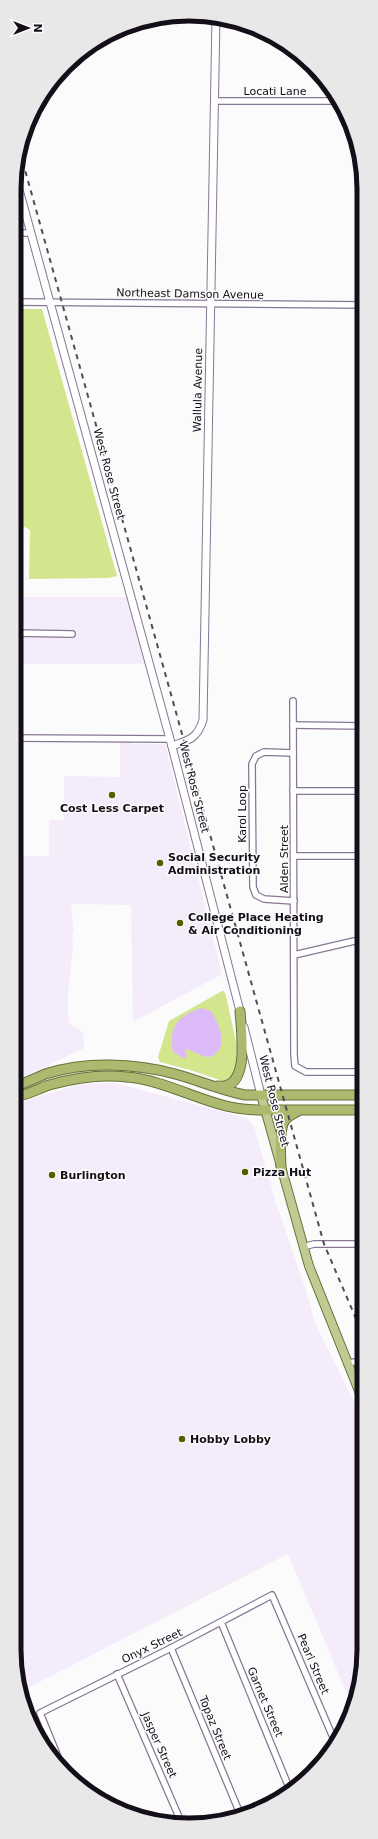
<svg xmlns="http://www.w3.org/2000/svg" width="378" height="1839" font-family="'DejaVu Sans',sans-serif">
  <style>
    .built { fill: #f4ecfb }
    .green { fill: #d3e68d }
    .water { fill: #ddbaf8 }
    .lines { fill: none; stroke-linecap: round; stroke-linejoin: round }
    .minor-casing { stroke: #877793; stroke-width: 8 }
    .secondary-casing { stroke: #877793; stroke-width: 9 }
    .primary-casing { stroke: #68723a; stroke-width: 10 }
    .trunk-casing { stroke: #68723a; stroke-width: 11 }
    .minor { stroke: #fff; stroke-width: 5.5 }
    .secondary { stroke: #fff; stroke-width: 7 }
    .primary { stroke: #c0cb93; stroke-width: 8 }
    .trunk { stroke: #abba6f; stroke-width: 9 }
    .rail { stroke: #514d55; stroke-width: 2; stroke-dasharray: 5 5; stroke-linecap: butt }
    .poi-dot { fill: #536000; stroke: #fbfbfb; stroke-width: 1.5 }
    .labels { text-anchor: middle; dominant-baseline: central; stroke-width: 3; stroke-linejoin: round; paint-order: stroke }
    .street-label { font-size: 11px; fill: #140e19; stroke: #fbfbfb }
    .poi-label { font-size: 11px; font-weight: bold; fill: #140e19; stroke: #fbfbfb; text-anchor: start }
    .rim { fill: none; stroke: #140e19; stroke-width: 5 }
  </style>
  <rect width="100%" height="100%" fill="#fbfbfb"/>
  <g class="built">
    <path d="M15,597H127L145,664H15Z"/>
    <path d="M120,741H131L132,744H165L222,974L133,1022L131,905L71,904L74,933L72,934L73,948L68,993V1015L70,1024L80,1030L83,1034L84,1048L15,1081V856H49V820H64V776L120,777Z"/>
    <path d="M115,1083L246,1118L254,1126L276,1203L306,1290L315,1323L363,1420V1673L352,1706L288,1554L22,1691L14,1650L15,1107L29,1099L82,1084Z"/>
  </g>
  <g class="green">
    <path d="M15,309H42L117,576L108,578L29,579L30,530L25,527H15Z"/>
    <path d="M222,991H224L226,996L237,1046L235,1070L233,1075L223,1081L190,1070L160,1062L158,1057L169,1021Z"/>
  </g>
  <path class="water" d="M202,1008L211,1011C218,1023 228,1042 216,1053C214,1055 212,1057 208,1057C200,1056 192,1050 185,1049L187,1056L185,1059L173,1052C168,1027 178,1015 202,1008Z"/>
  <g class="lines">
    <defs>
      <g id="minor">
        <path d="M214,101H337"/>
        <path d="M15,233H31"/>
        <path d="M15,302L364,305"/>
        <path d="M15,633L72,634"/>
        <path d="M293,701L294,1055L295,1066L306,1072H363"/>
        <path d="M293,725L363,726"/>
        <path d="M15,738L170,739"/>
        <path d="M293,753L264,752L256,756L252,764L253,887L256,895L264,899L294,901"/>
        <path d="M293,791H363"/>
        <path d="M294,856H363"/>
        <path d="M294,955L363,939"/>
        <path d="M303,1247L314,1244H363"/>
        <path d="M347,1363L363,1361"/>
        <path d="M221,1622L290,1790"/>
        <path d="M171,1648L241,1816"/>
        <path d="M117,1674L182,1824"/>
        <path d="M65,1774L40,1713L171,1648L272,1595L335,1742"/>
      </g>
      <g id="secondary">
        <path d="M15,175L170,739L241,1015"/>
        <path d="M172,746C189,740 197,739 203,720L216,17"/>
        <path d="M244,1027L261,1095"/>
      </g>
      <path id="primary" d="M261,1095L309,1266L363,1401"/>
      <g id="trunk">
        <path d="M218,1086C251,1091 241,1030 240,1011"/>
        <path d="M15,1090L17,1086C27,1082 36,1078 45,1074C86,1061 134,1063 175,1074C198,1080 220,1090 245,1095H363"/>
        <path d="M15,1096C27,1096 37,1089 49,1085C74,1078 101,1074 127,1077C162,1080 193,1098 226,1106C246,1111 267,1110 287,1110C312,1110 338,1110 363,1110"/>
        <path d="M281,1170C281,1158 278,1130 285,1120C288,1116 293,1114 298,1111"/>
      </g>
    </defs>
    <use href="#minor" class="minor-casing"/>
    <use href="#secondary" class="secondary-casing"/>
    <use href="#primary" class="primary-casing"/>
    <use href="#trunk" class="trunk-casing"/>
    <use href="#minor" class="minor"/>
    <use href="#secondary" class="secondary"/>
    <use href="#primary" class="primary"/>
    <use href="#trunk" class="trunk"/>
    <path class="rail" d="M20,152L324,1244L363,1335"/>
  </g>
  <g class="poi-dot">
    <circle cx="112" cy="795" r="4"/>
    <circle cx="160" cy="863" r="4"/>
    <circle cx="180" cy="923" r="4"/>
    <circle cx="245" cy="1172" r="4"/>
    <circle cx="52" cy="1175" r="4"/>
    <circle cx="182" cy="1439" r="4"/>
  </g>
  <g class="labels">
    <g class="street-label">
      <text x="275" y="91">Locati Lane</text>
      <text transform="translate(190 294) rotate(1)">Northeast Damson Avenue</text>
      <text transform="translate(198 390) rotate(-89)">Wallula Avenue</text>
      <text transform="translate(109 474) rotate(75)">West Rose Street</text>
      <text transform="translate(194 787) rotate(76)">West Rose Street</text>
      <text transform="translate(242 814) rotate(-90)">Karol Loop</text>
      <text transform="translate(284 859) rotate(-90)">Alden Street</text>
      <text transform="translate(274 1101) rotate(76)">West Rose Street</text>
      <text transform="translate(152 1646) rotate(-26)">Onyx Street</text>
      <text transform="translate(313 1664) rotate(67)">Pearl Street</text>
      <text transform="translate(265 1702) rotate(67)">Garnet Street</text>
      <text transform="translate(215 1728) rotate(68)">Topaz Street</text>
      <text transform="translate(159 1745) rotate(66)">Jasper Street</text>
    </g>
    <g class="poi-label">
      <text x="112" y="808" text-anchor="middle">Cost Less Carpet</text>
      <text x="168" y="857">Social Security<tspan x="168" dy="13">Administration</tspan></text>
      <text x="188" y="917">College Place Heating<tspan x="188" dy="13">&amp; Air Conditioning</tspan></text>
      <text x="253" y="1172">Pizza Hut</text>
      <text x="60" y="1175">Burlington</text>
      <text x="190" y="1439">Hobby Lobby</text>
    </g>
  </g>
  <path d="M0 0H378V1839H0ZM189 21H189A168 168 0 0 1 357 189V1650A168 168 0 0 1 189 1818H189A168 168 0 0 1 21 1650V189A168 168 0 0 1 189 21Z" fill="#e9e8e9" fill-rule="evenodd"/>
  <path class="rim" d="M189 21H189A168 168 0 0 1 357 189V1650A168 168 0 0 1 189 1818H189A168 168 0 0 1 21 1650V189A168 168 0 0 1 189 21Z"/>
  <g transform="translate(28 28) rotate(90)" stroke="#fbfbfb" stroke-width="3" paint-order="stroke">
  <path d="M0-3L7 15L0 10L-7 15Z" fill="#140e19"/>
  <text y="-6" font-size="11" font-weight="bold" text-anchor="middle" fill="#140e19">N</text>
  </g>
</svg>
